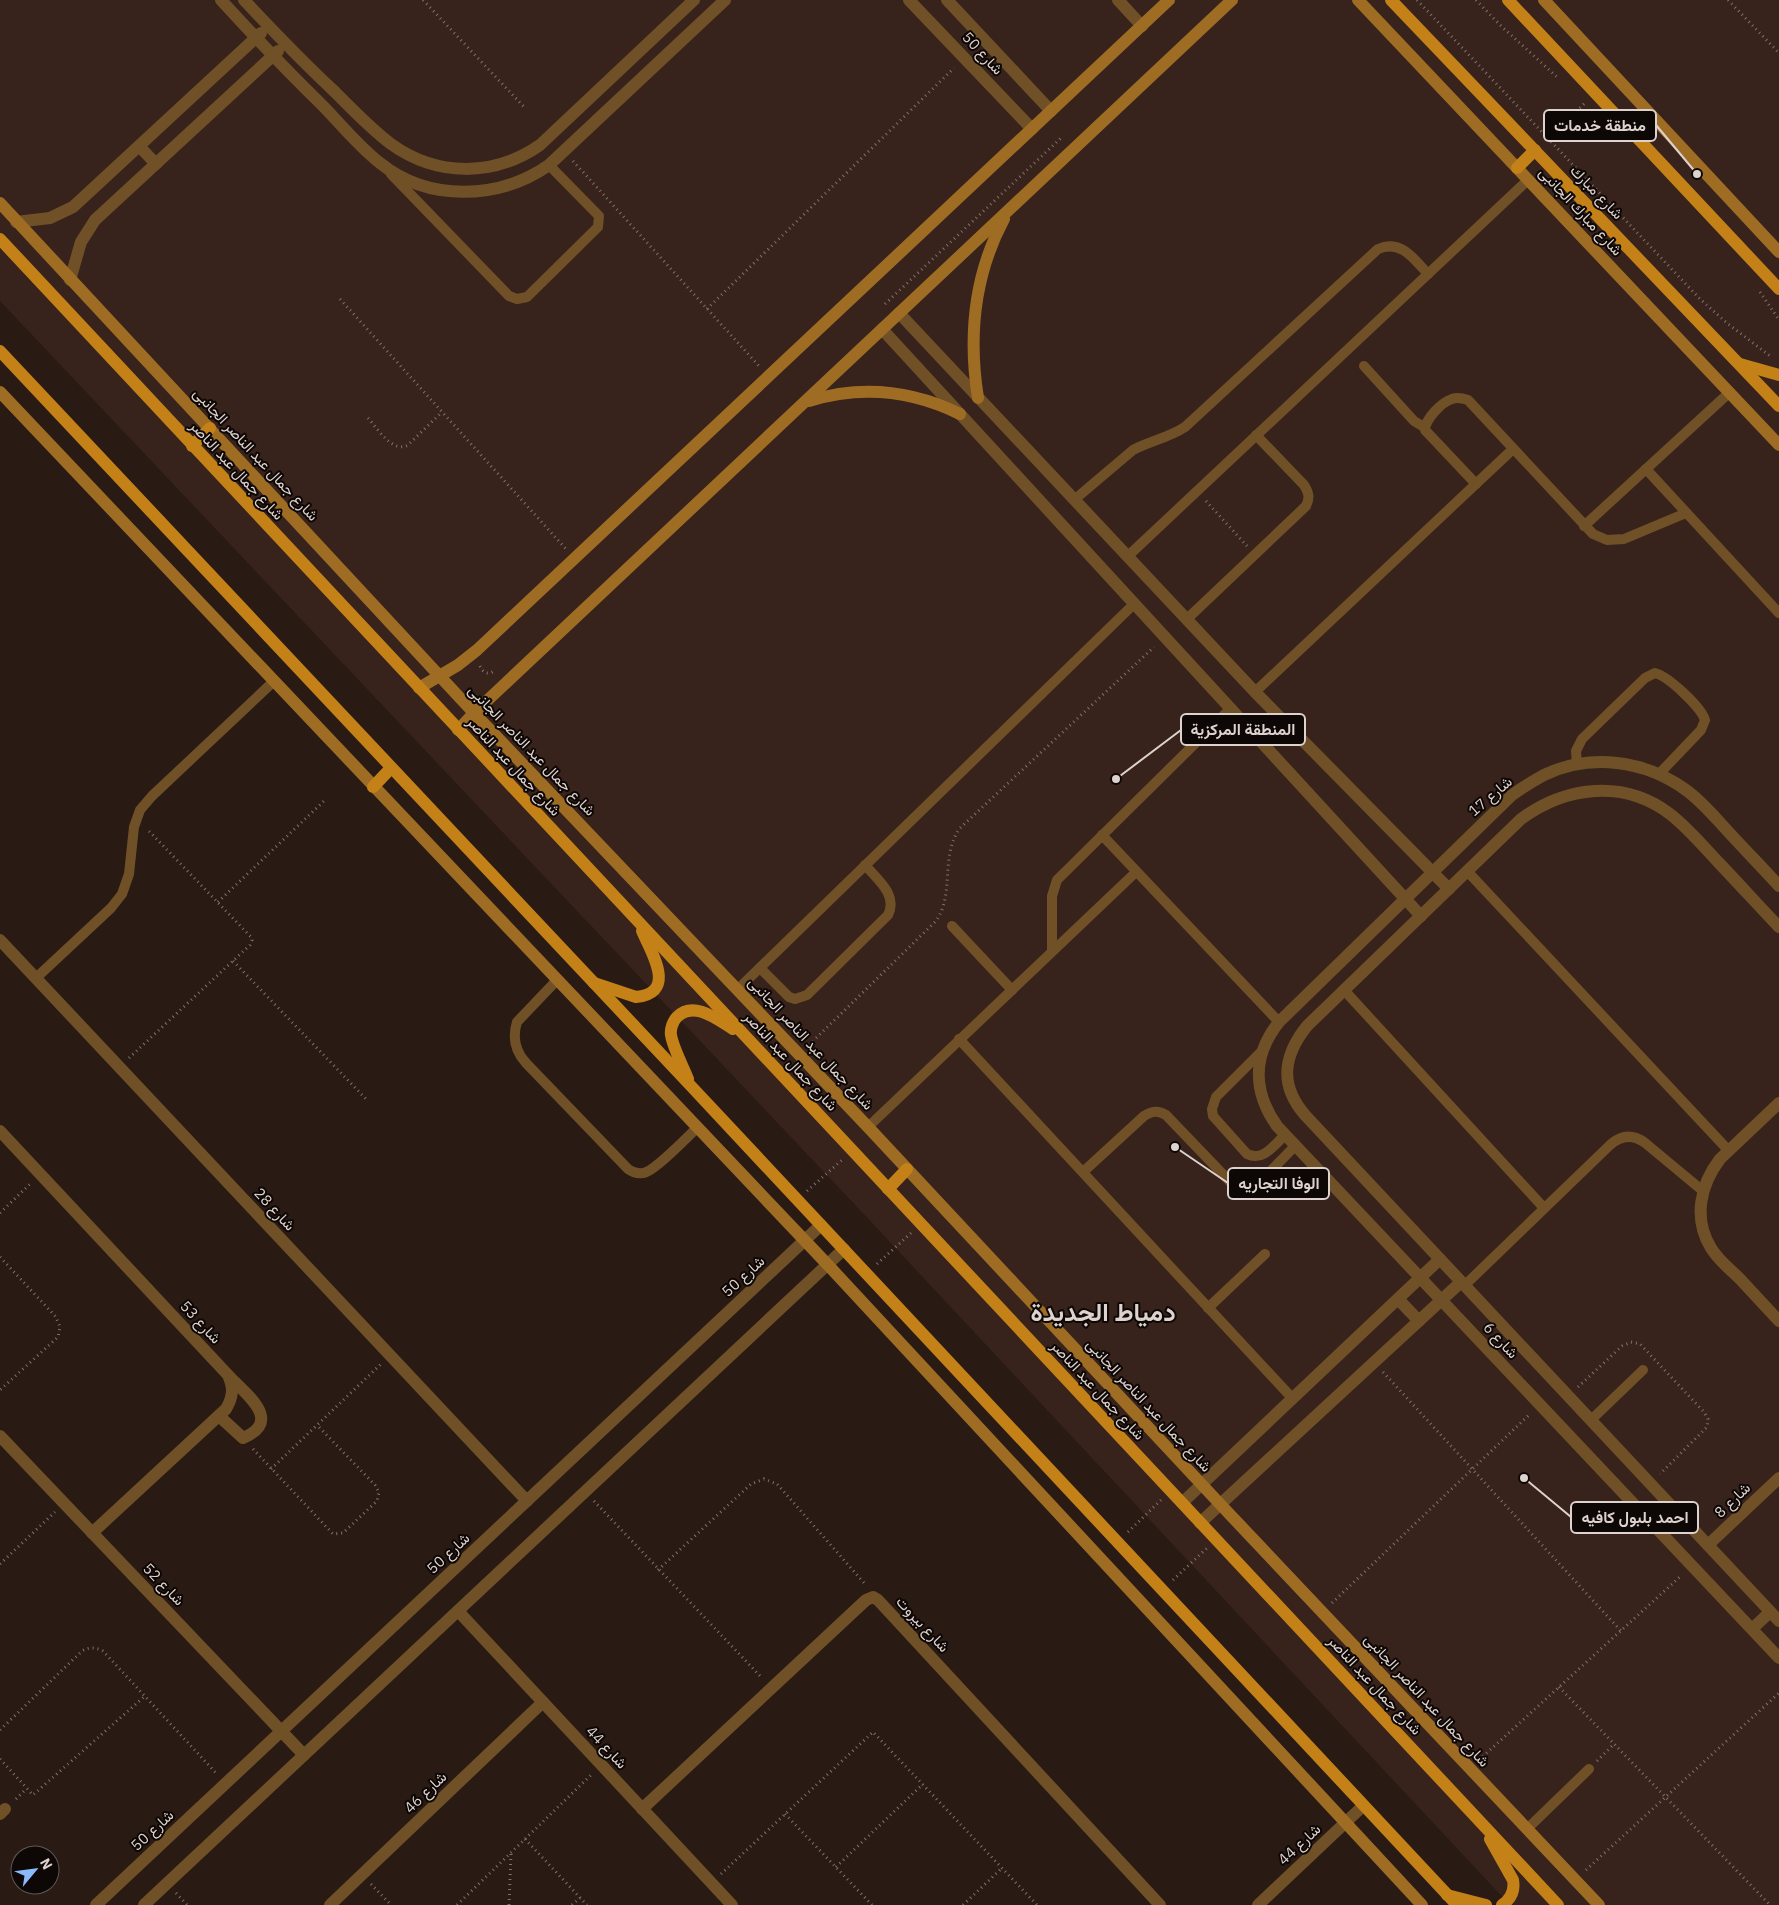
<svg xmlns="http://www.w3.org/2000/svg" width="1779" height="1905" font-family="'IBM Plex Sans',Vazirmatn,sans-serif">
  <style>
    .built { fill: #37231b }
    .lines { fill: none; stroke-linecap: round; stroke-linejoin: round }
    .path { stroke: #80726d; stroke-width: 3; stroke-dasharray: 1 4; stroke-linecap: butt }
    .service { stroke: #705127; stroke-width: 10 }
    .minor { stroke: #705127; stroke-width: 12 }
    .tertiary { stroke: #705127; stroke-width: 12 }
    .secondary { stroke: #9f6c23; stroke-width: 12 }
    .primary { stroke: #c48118; stroke-width: 12 }
    .labels { text-anchor: middle; dominant-baseline: central; stroke-width: 4; stroke-linejoin: round; paint-order: stroke }
    .street-label { font-size: 15px; fill: #ddd2ce; stroke: #0d0705 }
    .town-label { font-size: 25px; font-weight: bold; fill: #ddd2ce; stroke: #0d0705 }
    .leader { fill: none; stroke: #ddd2ce; stroke-width: 2 }
    .callout-dot { fill: #ddd2ce; stroke: #0d0705; stroke-width: 2 }
    .callout { fill: #0d0705; stroke: #ddd2ce; stroke-width: 2 }
    .callout-label { font-size: 16px; text-anchor: middle; font-weight: bold; fill: #ddd2ce }
  </style>
  <rect width="100%" height="100%" fill="#291a14"/>
  <path class="built" d="M0,0H1779V1905H1510L860,1210L0,301Z"/>
  <g class="lines">
    <g class="path">
      <path d="M423,0L526,109"/>
      <path d="M1417,0L1700,299L1727,323L1770,356"/>
      <path d="M1476,0L1500,25L1557,77"/>
      <path d="M1728,0L1779,53"/>
      <path d="M1547,139L1586,102"/>
      <path d="M573,161L759,366"/>
      <path d="M1760,292L1779,320"/>
      <path d="M340,299L566,549"/>
      <path d="M885,304L1062,137"/>
      <path d="M707,309L954,68"/>
      <path d="M368,418C377,428 393,454 408,445L442,412"/>
      <path d="M1206,501L1247,546"/>
      <path d="M480,666C483,673 488,675 494,671"/>
      <path d="M218,902L325,800"/>
      <path d="M233,961L367,1100"/>
      <path d="M809,1045L936,921C955,893 940,859 959,829L1154,647"/>
      <path d="M129,1058L250,945L252,940L251,937L148,830"/>
      <path d="M807,1191L842,1160"/>
      <path d="M0,1213L31,1183"/>
      <path d="M0,1257L56,1317L60,1327L58,1337L0,1390"/>
      <path d="M877,1264L911,1233"/>
      <path d="M1383,1372L1621,1631"/>
      <path d="M1578,1387L1622,1346L1631,1342L1640,1344L1704,1412L1708,1419L1707,1427L1660,1474"/>
      <path d="M253,1449L333,1534L343,1533L377,1501L379,1492L375,1485L317,1425"/>
      <path d="M271,1469L381,1364"/>
      <path d="M594,1501L762,1678"/>
      <path d="M1128,1532L1161,1500"/>
      <path d="M0,1564L55,1512"/>
      <path d="M658,1570L751,1484L764,1479L777,1484L866,1585"/>
      <path d="M1173,1580L1207,1548"/>
      <path d="M1332,1603L1530,1414"/>
      <path d="M1559,1687L1770,1905"/>
      <path d="M0,1730L82,1651C89,1647 95,1647 103,1651L216,1773"/>
      <path d="M0,1759L33,1795L145,1696"/>
      <path d="M1479,1760L1682,1575"/>
      <path d="M1597,1761L1614,1744"/>
      <path d="M16,1799L26,1789"/>
      <path d="M785,1814L872,1905"/>
      <path d="M525,1839L587,1905"/>
      <path d="M836,1867L923,1784"/>
      <path d="M1586,1870L1779,1693"/>
      <path d="M721,1874L873,1732L1037,1905"/>
      <path d="M371,1884L391,1905"/>
      <path d="M176,1893L187,1905"/>
      <path d="M457,1905L591,1775"/>
      <path d="M509,1905L511,1854"/>
      <path d="M572,1905L580,1898"/>
      <path d="M963,1905L1002,1868"/>
    </g>
    <g class="service">
      <path d="M391,174L509,296L517,299L527,297L598,227L599,216L549,165"/>
      <path d="M1364,366L1414,421L1424,427"/>
      <path d="M1646,469L1779,613"/>
      <path d="M1476,484L1425,430C1425,419 1442,402 1452,399C1457,397 1462,398 1468,400L1593,534L1607,540L1624,539L1686,513"/>
      <path d="M1074,500L1133,450C1150,441 1168,438 1185,427L1378,249C1401,239 1414,259 1428,274"/>
      <path d="M1584,526L1730,392"/>
      <path d="M1128,556L1528,180"/>
      <path d="M1187,619L1306,506C1310,498 1309,493 1304,485L1256,435"/>
      <path d="M1255,692L1513,449"/>
      <path d="M1577,765L1576,751L1582,739L1645,678L1655,673C1668,676 1701,707 1705,720L1701,730L1659,774"/>
      <path d="M1102,835L1279,1022"/>
      <path d="M1467,871L1729,1151"/>
      <path d="M952,926L1012,990"/>
      <path d="M1052,951V896L1057,880L1230,709"/>
      <path d="M760,968L789,997L795,999L807,995L888,915C898,895 878,880 865,865"/>
      <path d="M36,978L111,908L122,894L129,874L134,827L140,810L152,796L273,682"/>
      <path d="M557,980L517,1022C512,1038 515,1051 526,1063L628,1169C632,1172 638,1174 643,1173C654,1172 687,1137 697,1128"/>
      <path d="M738,989L1134,604"/>
      <path d="M1344,990L1544,1208"/>
      <path d="M959,1039L1293,1399"/>
      <path d="M1262,1051L1216,1097L1212,1109L1213,1116L1247,1154C1263,1162 1274,1145 1285,1135"/>
      <path d="M868,1127L1136,872"/>
      <path d="M1083,1172L1144,1116C1152,1111 1158,1110 1166,1115L1237,1189L1244,1192L1253,1189L1295,1146"/>
      <path d="M1465,1285L1610,1145C1621,1135 1632,1134 1644,1142L1703,1191"/>
      <path d="M1208,1308L1265,1254"/>
      <path d="M1591,1420L1643,1370"/>
      <path d="M1527,1829L1589,1769"/>
    </g>
    <g class="minor">
      <path d="M221,0C253,35 286,70 321,104C340,123 358,146 380,163C428,202 499,200 549,165L725,0"/>
      <path d="M244,0C274,32 304,63 335,92C353,110 371,129 391,144C437,177 494,177 540,145L694,0"/>
      <path d="M909,0L1032,129"/>
      <path d="M947,0L1051,111"/>
      <path d="M1118,0L1142,26"/>
      <path d="M139,146L156,164"/>
      <path d="M16,222L50,218L73,207L261,33"/>
      <path d="M70,280L81,242L95,220L278,51"/>
      <path d="M899,313L1255,692L1449,889"/>
      <path d="M882,329L1421,916"/>
      <path d="M1779,886C1761,866 1742,847 1724,827C1712,814 1700,800 1686,790C1645,760 1590,753 1544,775C1533,781 1522,788 1512,795L1279,1022C1252,1056 1253,1092 1277,1126L1779,1658"/>
      <path d="M1779,927C1759,906 1739,884 1719,863C1703,846 1688,828 1670,814C1624,779 1566,786 1521,819L1307,1026C1283,1056 1279,1085 1305,1115L1779,1621"/>
      <path d="M0,940L527,1501"/>
      <path d="M1779,1103L1720,1159C1700,1185 1693,1219 1711,1248C1718,1260 1731,1270 1740,1279C1753,1293 1766,1307 1779,1321"/>
      <path d="M0,1131L228,1375C234,1388 233,1397 226,1409L92,1533"/>
      <path d="M1398,1299L1419,1321"/>
      <path d="M219,1416L243,1438C283,1421 247,1395 230,1377"/>
      <path d="M0,1436L304,1755"/>
      <path d="M1182,1503L1440,1259"/>
      <path d="M1200,1523L1461,1282"/>
      <path d="M1708,1545L1779,1478"/>
      <path d="M458,1611L732,1905"/>
      <path d="M1752,1629L1770,1612"/>
      <path d="M642,1809L866,1600L873,1597L878,1600L1160,1905"/>
      <path d="M0,1814L5,1809"/>
      <path d="M330,1905L543,1702"/>
      <path d="M1258,1905L1363,1806"/>
    </g>
    <g class="tertiary">
      <path d="M96,1905L821,1225"/>
      <path d="M144,1905L844,1249"/>
    </g>
    <g class="secondary">
      <path d="M1358,0L1779,445"/>
      <path d="M1544,0L1779,252"/>
      <path d="M0,203L474,713L868,1127L1220,1504L1599,1905"/>
      <path d="M0,392L828,1265L1422,1905"/>
      <path d="M978,398C968,335 974,275 1004,219"/>
      <path d="M809,401C861,385 911,390 960,414"/>
      <path d="M419,688L458,665L477,650L1169,0"/>
      <path d="M458,730L474,713L1232,0"/>
    </g>
    <g class="primary">
      <path d="M1391,0L1779,406"/>
      <path d="M1508,0L1779,289"/>
      <path d="M1517,168L1535,150"/>
      <path d="M0,239L1558,1905"/>
      <path d="M0,351L690,1085L1457,1905"/>
      <path d="M1740,364L1779,375"/>
      <path d="M192,446L210,428"/>
      <path d="M373,787L391,768"/>
      <path d="M594,983L636,997C678,993 651,952 642,931"/>
      <path d="M688,1079C683,1066 673,1048 671,1035C670,1029 673,1021 677,1017C694,1000 718,1020 733,1029"/>
      <path d="M888,1189L907,1169"/>
      <path d="M1490,1839L1513,1880C1515,1891 1511,1899 1502,1905"/>
      <path d="M1447,1895L1486,1905"/>
    </g>
  </g>
  <g class="labels">
    <g class="street-label">
      <text transform="translate(983 53) rotate(47)">شارع 50</text>
      <text transform="translate(1597 192) rotate(46)">شارع مبارك</text>
      <text transform="translate(1581 211) rotate(47)">شارع مبارك الجانبى</text>
      <text transform="translate(256 454) rotate(47)">شارع جمال عبد الناصر الجانبى</text>
      <text transform="translate(237 470) rotate(47)">شارع جمال عبد الناصر</text>
      <text transform="translate(532 750) rotate(46)">شارع جمال عبد الناصر الجانبى</text>
      <text transform="translate(514 766) rotate(47)">شارع جمال عبد الناصر</text>
      <text transform="translate(1490 796) rotate(-41)">شارع 17</text>
      <text transform="translate(811 1043) rotate(47)">شارع جمال عبد الناصر الجانبى</text>
      <text transform="translate(791 1061) rotate(47)">شارع جمال عبد الناصر</text>
      <text transform="translate(275 1209) rotate(47)">شارع 28</text>
      <text transform="translate(743 1276) rotate(-43)">شارع 50</text>
      <text transform="translate(201 1322) rotate(47)">شارع 53</text>
      <text transform="translate(1501 1340) rotate(47)">شارع 6</text>
      <text transform="translate(1098 1390) rotate(47)">شارع جمال عبد الناصر</text>
      <text transform="translate(1149 1405) rotate(47)">شارع جمال عبد الناصر الجانبى</text>
      <text transform="translate(1732 1500) rotate(-44)">شارع 8</text>
      <text transform="translate(448 1553) rotate(-43)">شارع 50</text>
      <text transform="translate(164 1584) rotate(46)">شارع 52</text>
      <text transform="translate(923 1624) rotate(47)">شارع بيروت</text>
      <text transform="translate(1375 1685) rotate(47)">شارع جمال عبد الناصر</text>
      <text transform="translate(1427 1700) rotate(47)">شارع جمال عبد الناصر الجانبى</text>
      <text transform="translate(607 1747) rotate(47)">شارع 44</text>
      <text transform="translate(425 1792) rotate(-44)">شارع 46</text>
      <text transform="translate(152 1830) rotate(-43)">شارع 50</text>
      <text transform="translate(1299 1844) rotate(-43)">شارع 44</text>
    </g>
    <g class="town-label">
      <text x="1103" y="1311">دمياط الجديدة</text>
    </g>
  </g>
  <path class="leader" d="M1697 174L1656 125M1116 779L1181 730M1175 1147L1228 1183M1524 1478L1571 1517"/>
  <g class="callout-dot">
    <circle cx="1697" cy="174" r="5"/>
    <circle cx="1116" cy="779" r="5"/>
    <circle cx="1175" cy="1147" r="5"/>
    <circle cx="1524" cy="1478" r="5"/>
  </g>
  <g class="callout">
    <rect x="1544" y="110" width="112" height="31" rx="5"/>
    <rect x="1181" y="714" width="124" height="31" rx="5"/>
    <rect x="1228" y="1168" width="101" height="31" rx="5"/>
    <rect x="1571" y="1502" width="127" height="31" rx="5"/>
  </g>
  <g class="callout-label">
    <text x="1600" y="131">منطقة خدمات</text>
    <text x="1243" y="735">المنطقة المركزية</text>
    <text x="1279" y="1189">الوفا التجاريه</text>
    <text x="1635" y="1523">احمد بلبول كافيه</text>
  </g>
  <g transform="translate(35 1870) rotate(61)"><circle r="24" fill="#0d0705" stroke="#605855"/>
  <path d="M0-4L9 19L0 12L-9 19Z" fill="#8bbafc"/>
  <text y="-8" font-size="14" font-weight="bold" text-anchor="middle" fill="#ddd2ce">N</text>
  </g>
</svg>
